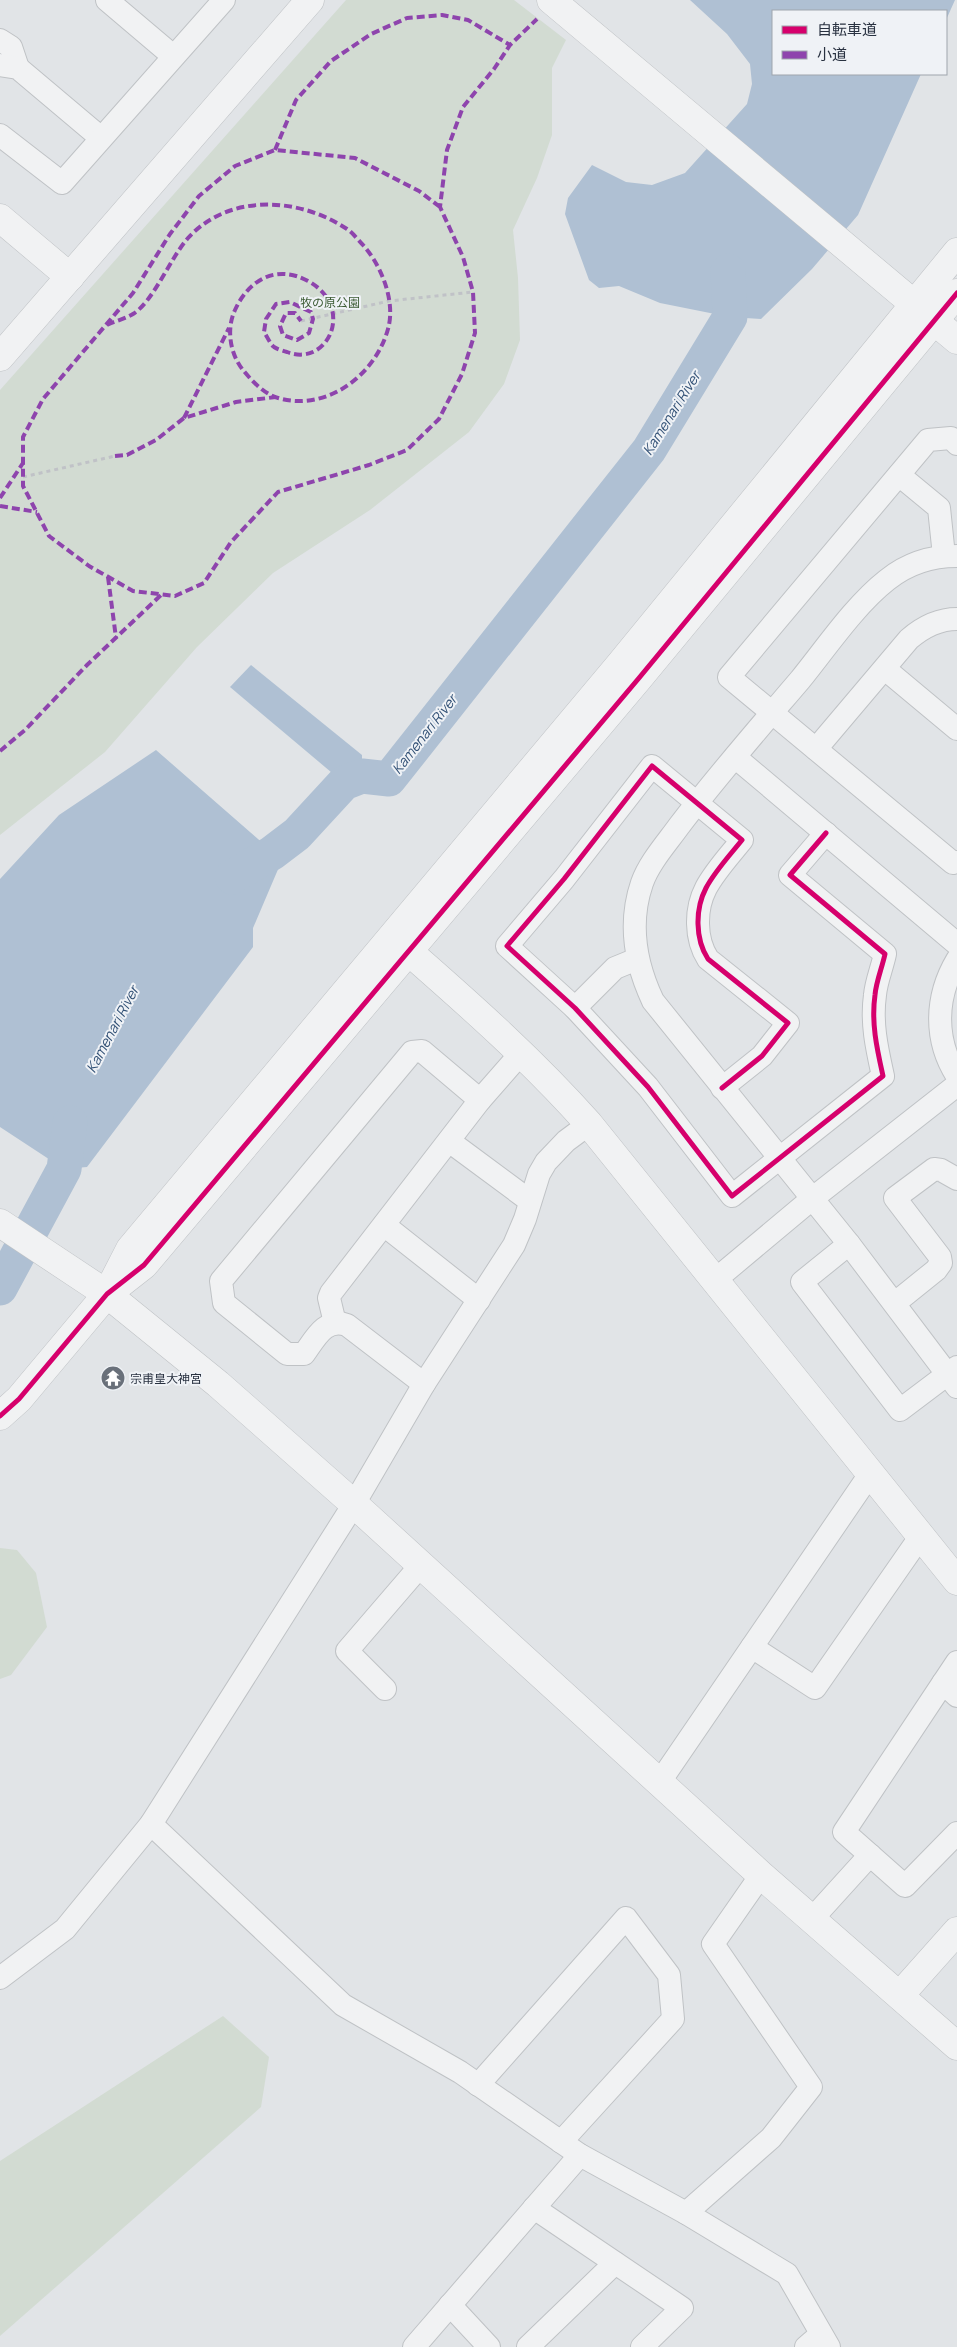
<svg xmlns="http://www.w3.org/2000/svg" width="957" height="2347" font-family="Manrope,'Noto Sans JP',sans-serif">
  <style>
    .green { fill: #d2dbd2 }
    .water { fill: #afc0d3 }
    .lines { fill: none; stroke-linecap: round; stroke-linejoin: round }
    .river { stroke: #afc0d3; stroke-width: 35 }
    .minor-casing { stroke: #bfc2c5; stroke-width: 24 }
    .tertiary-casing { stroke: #bfc2c5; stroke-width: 29 }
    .path { stroke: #c0c2c7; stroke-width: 3; stroke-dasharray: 4 4; stroke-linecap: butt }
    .minor { stroke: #f1f2f3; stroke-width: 22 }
    .tertiary { stroke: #f1f2f3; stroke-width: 28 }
    .quiet { stroke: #8e44ad; stroke-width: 4; stroke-dasharray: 8 4; stroke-linecap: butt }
    .cycleway-casing { stroke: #eff2f6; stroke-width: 8 }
    .cycleway { stroke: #d6006c; stroke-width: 5 }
    .labels { text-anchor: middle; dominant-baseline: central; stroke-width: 4; stroke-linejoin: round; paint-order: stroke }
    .park-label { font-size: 12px; fill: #3d5c35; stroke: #eff2f6 }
    .poi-label { font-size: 12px; fill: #283140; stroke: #eff2f6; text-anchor: start }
    .water-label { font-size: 14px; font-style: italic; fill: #315075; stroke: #eff2f6 }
  </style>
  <rect width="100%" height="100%" fill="#e1e4e7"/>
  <g class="green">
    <path d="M346,0H514L566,40L552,68V135L537,178L513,230L518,278L520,340L504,384L469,432L370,510L273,573L197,647L105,752L0,835V390Z"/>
    <path d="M0,1548L17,1550L36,1573L47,1627L11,1675L0,1679Z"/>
    <path d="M223,2016L269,2057L261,2107L0,2336V2161Z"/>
  </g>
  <g class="water">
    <path d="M690,0H955L946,20V11H773V74H921L858,215L812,269L761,319L730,317L660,303L619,286L599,288L589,280L565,214L568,198L592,165L626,182L652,185L685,173L747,104L752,84L750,64L727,34Z"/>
    <path d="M251,665L362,755V776L344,783L230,687Z"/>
    <path d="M156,750L282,860L253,928V947L87,1167L64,1169L0,1127V879L59,815Z"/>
  </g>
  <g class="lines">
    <g class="river">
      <path d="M232,877L272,853L297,834L344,783L362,776L389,779L649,450L730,317L728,271"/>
      <path d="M0,1288L64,1169L70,1123"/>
    </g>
    <defs>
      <g id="minor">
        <path d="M107,0L173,56"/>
        <path d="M0,40L11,47L18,68"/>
        <path d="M0,65L18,68L101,138"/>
        <path d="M0,135L62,183L224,0"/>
        <path d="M957,444L951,438L928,440L729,677L953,863L957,862"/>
        <path d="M899,475L939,508L944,556"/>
        <path d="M957,556C930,556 908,563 887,580C855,605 826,648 800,680C759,728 717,776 679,826C666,844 649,863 642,883C628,924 635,963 653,1001L849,1244L957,1387"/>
        <path d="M885,669L957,729"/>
        <path d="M816,749L909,639C923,627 938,619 957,619"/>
        <path d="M735,757L957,944"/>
        <path d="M957,960C935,997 934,1040 957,1076"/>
        <path d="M575,1008L615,968L637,959"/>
        <path d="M722,1088L762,1056L788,1023L708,959C695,939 695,909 706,888C715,871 730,855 742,840L652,766L564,879L507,946L575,1008L648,1087L732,1196L883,1076C877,1049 871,1023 875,995C876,982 882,968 885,954L790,875L826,833"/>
        <path d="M449,1141L530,1201"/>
        <path d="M384,1225L479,1300"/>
        <path d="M849,1244L802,1282L900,1410L957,1367"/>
        <path d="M715,1280L813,1198L957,1085"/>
        <path d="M895,1303L936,1270L941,1263L940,1257L895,1198L934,1169L941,1170L957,1179"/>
        <path d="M335,1323L329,1298L331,1293L480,1100L522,1052"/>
        <path d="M424,1384L347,1325C325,1317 315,1339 304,1354H287L224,1303L221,1281L412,1052L422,1051L480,1100"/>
        <path d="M752,1647L815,1688L920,1537"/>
        <path d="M943,1683L957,1662"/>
        <path d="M385,1689L347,1651L421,1565"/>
        <path d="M957,1696L943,1683L844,1832L905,1886L957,1833"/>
        <path d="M659,1783L870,1474"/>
        <path d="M151,1824L343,2005L460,2072L580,2155L686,2213L787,2274L829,2347"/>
        <path d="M812,1919L870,1855"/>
        <path d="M0,1978L65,1929L151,1824L354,1504L424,1384L514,1245L525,1219L539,1174L546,1162L566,1141L589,1124"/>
        <path d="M478,2085L626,1918L669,1975L673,2019L561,2142"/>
        <path d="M534,2208L682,2308L642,2347"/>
        <path d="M686,2213L771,2138L811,2087L713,1944L761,1875"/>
        <path d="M450,2305L489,2347"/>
        <path d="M414,2347L580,2155"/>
        <path d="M528,2347L615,2263"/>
        <path d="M806,2347L821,2334"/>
      </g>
      <g id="tertiary">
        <path d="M551,0L957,340"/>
        <path d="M0,218L70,277"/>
        <path d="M0,357L310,0"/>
        <path d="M407,950C471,1006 533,1061 589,1124L957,1581"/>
        <path d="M0,1223L107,1294L218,1384L354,1504L761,1875L957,2046"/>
        <path d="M111,1286L130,1249L621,663L957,252"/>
        <path d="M0,1416L19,1399L107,1294L144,1265L639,678L957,293"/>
        <path d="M900,1995L957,1931"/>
      </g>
    </defs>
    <use href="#minor" class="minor-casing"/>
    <use href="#tertiary" class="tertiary-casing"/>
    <g class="path">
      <path d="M301,321L389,301L473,292"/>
      <path d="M23,477L115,456"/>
    </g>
    <use href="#minor" class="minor"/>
    <use href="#tertiary" class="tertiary"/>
    <g class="quiet">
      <path d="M275,150L296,100L331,61L371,34L407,18L442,15L468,20L510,45"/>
      <path d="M440,207L419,191L355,158L275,150L235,166L199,196L170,234L133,293L43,399L23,437V486L49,536L89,566L133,591L175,596L204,583L231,542L278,492L369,465L407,450L439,419L462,374L475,333L473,292L463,257L440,207L447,150L463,107L494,69L510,45L537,19"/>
      <path d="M107,325C115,321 125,319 133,314C153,302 171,257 188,238C229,193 299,197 347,229C353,233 358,240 363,245C381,265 396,301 388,329C375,376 326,412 278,398C264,394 251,380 243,370C230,354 226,329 235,310C249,279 277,264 308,281C356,307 328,368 287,352C283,351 277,349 274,347C270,344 267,336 264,332L266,319L276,304L290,302L311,312L313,319L309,333L297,340L283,335L280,326L286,313H295L301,321"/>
      <path d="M184,418L229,328"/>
      <path d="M115,456L127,455L156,440L184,418L236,402L276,397"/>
      <path d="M0,498L23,463"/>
      <path d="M0,506L37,512"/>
      <path d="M108,577L116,638"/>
      <path d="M0,751L25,730L87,665L161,595"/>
    </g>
    <defs>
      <g id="cycleway">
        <path d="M722,1088L762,1056L788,1023L708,959C695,939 695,909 706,888C715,871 730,855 742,840L652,766L564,879L507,946L575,1008L648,1087L732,1196L883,1076C877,1049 871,1023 875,995C876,982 882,968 885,954L790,875L826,833"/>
        <path d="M0,1416L19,1399L107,1294L144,1265L639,678L957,293"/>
      </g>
    </defs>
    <use href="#cycleway" class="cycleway-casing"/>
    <use href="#cycleway" class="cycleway"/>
  </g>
  <defs>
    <symbol id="temple-disc" viewBox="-11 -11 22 22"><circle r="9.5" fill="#69707a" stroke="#eff2f6"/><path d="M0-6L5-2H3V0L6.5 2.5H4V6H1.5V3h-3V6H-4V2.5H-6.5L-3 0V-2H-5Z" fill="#fff"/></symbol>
  </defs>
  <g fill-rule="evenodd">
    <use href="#temple-disc" x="99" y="1364" width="28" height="28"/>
  </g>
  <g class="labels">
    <g class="park-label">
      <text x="330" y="302">牧の原公園</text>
    </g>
    <g class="poi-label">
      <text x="130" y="1378">宗甫皇大神宮</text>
    </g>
    <g class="water-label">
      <text transform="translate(671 413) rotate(-58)">Kamenari River</text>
      <text transform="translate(424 734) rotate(-52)">Kamenari River</text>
      <text transform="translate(112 1029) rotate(-62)">Kamenari River</text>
    </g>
  </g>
  <rect x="772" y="10" width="175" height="65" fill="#eff2f6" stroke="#9fa5ad"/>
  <rect x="782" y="26" width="25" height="8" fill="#d6006c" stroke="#9fa5ad"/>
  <text x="817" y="35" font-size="15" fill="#283140">自転車道</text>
  <rect x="782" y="51" width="25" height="8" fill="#8e44ad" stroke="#9fa5ad"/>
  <text x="817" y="60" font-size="15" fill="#283140">小道</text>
</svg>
